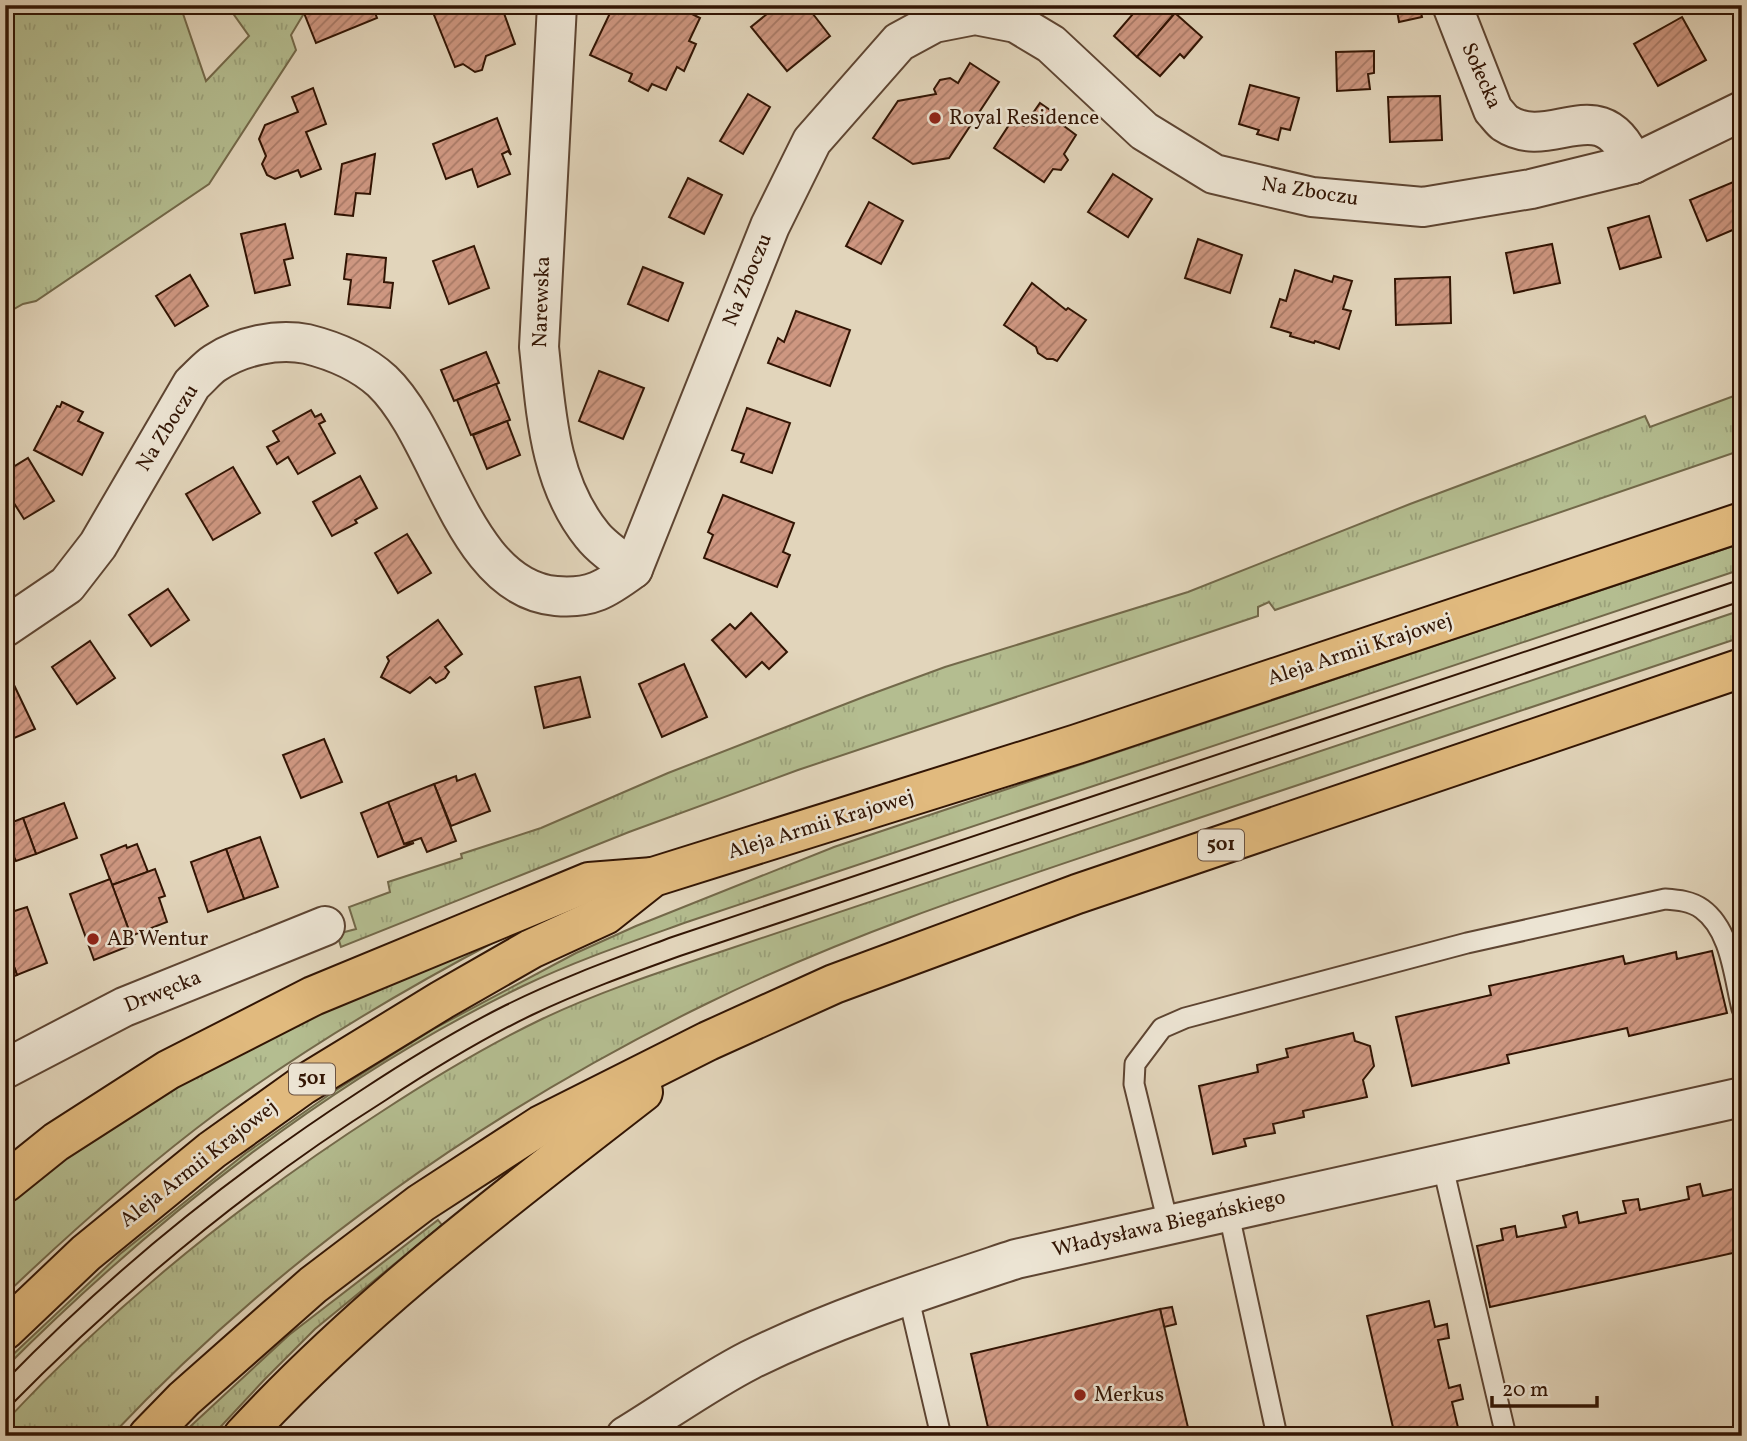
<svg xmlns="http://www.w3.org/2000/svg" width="1747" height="1441" font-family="Vollkorn,serif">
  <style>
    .grass { fill: url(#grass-tufts); stroke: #73694a; stroke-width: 2 }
    .building { fill: url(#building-hatch); stroke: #321504; stroke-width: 2 }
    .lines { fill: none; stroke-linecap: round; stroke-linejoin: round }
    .lane-casing { stroke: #5e4532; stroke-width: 23 }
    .street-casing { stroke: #5e4532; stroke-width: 42 }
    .primary-casing { stroke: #321504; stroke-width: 42 }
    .lane { stroke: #ece4d3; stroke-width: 19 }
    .street { stroke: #ece4d3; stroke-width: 38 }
    .primary { stroke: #e1ba7e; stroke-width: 38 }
    .tram { stroke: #321504; stroke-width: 2 }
    .poi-dot { fill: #8f2418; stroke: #ece4d3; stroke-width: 2.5 }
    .labels { text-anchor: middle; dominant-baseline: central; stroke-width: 5; stroke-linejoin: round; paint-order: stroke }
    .shield { fill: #ece4d3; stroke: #6a5342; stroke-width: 2 }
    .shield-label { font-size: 19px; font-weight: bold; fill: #321504 }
    .street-label { font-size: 21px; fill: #321504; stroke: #ece4d3 }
    .poi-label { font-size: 21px; fill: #321504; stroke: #ece4d3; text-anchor: start }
  </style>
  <defs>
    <pattern id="grass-tufts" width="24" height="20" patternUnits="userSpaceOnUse" patternTransform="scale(1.75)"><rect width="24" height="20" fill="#b4bd90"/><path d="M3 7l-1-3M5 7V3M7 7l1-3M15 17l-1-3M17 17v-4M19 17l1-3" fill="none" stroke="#9ba27b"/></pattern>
    <pattern id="building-hatch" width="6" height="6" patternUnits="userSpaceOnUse" patternTransform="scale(1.75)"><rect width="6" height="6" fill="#ce9781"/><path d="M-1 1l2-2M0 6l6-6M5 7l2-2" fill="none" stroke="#a87a67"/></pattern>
  </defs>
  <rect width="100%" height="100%" fill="#e2d5bb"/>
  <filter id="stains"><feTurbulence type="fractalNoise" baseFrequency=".00286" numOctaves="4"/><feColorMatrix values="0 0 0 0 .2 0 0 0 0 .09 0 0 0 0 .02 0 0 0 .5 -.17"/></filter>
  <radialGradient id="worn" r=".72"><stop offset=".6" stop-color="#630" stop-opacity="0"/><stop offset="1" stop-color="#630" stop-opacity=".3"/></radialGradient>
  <g class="grass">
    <path d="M5,5H180L206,81L249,36L227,5H309L291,35L296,50L209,184L36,301L23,304L5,314Z"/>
    <path d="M1742,393V450L1275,610L1269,602L1258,607V616L798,770L629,832L341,947L337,934L356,929L349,907L390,892L388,882L462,858L461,854L541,828L668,773L866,696L945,667L1188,592L1410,504L1645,416L1650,427Z"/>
    <path d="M1742,543V569L690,921C634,941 577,960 523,986C331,1079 155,1218 5,1368V1362L120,1254L246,1153L333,1092L435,1028L576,953L636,926L834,847Z"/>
    <path d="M1742,610V637C1555,699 1368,762 1181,824C1021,878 858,929 706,1004C485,1112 280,1257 111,1436H5V1422C116,1303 244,1200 381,1112C433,1078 486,1046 542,1019C599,992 660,972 720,952Z"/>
    <path d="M498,940C401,991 307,1047 218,1112C143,1168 73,1230 5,1295V1196L232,1049Z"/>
    <path d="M438,1220L442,1225L315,1329L265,1379L212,1436H180L289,1335Z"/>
  </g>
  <g class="building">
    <path d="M309,5H372L377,18L316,43L302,8Z"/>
    <path d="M430,5H501L515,44L486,56L482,70L475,72L463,64L455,67Z"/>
    <path d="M623,5H689L686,11L700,18L689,41L696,44L684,71L677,67L666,90L652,84L648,91L629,81L632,74L590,55L611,11L618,14Z"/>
    <path d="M778,5H806L830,36L787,71L751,27Z"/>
    <path d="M1134,5H1165L1175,13L1137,57L1114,36L1133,14L1129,11Z"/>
    <path d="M1396,5H1419L1422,17L1399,22Z"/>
    <path d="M1175,13L1202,37L1184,58L1180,54L1160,76L1137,57Z"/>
    <path d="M1682,17L1706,60L1658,86L1634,44Z"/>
    <path d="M1374,51V73L1368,74L1370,89L1337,91L1336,52Z"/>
    <path d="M970,63L999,82L949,158L913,164L873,138L898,101L936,94L934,89L940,80L950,78L958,83Z"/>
    <path d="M1250,85L1299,98L1290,130L1281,128L1278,140L1257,134L1259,130L1239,124Z"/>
    <path d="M313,88L326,124L306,132L321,169L301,177L298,170L275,179L267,175L262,164L266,156L259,139L265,125L298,112L292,97Z"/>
    <path d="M748,94L770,107L743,154L720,141Z"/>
    <path d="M1440,96L1442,140L1390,142L1388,97Z"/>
    <path d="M1040,103L1063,119L1060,123L1076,135L1064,154L1068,160L1061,170L1053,169L1044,182L994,148L1009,125L1019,123L1024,126Z"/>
    <path d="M497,118L511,155L508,151L502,154L510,174L478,187L472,169L446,179L433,144Z"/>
    <path d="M375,154L370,194L356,193L353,216L335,214L342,164Z"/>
    <path d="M1113,174L1152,199L1128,237L1088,212Z"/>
    <path d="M1742,175V226L1707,241L1690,200L1736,181L1735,178Z"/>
    <path d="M688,178L722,195L704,234L669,217Z"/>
    <path d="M869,202L903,221L881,264L846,246Z"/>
    <path d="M1649,216L1661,257L1620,269L1608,228Z"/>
    <path d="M285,224L293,258L284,260L290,285L255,293L241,234Z"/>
    <path d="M1198,239L1242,255L1230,293L1185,278Z"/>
    <path d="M1552,244L1560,283L1514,293L1506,253Z"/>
    <path d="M474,246L489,288L449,304L433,261Z"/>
    <path d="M347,254L386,258L384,282L393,283L390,308L348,304L351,280L344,279Z"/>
    <path d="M643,267L683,283L668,321L628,304Z"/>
    <path d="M1295,270L1332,282L1334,276L1352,281L1343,309L1351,311L1339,349L1315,341L1314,343L1290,336L1291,333L1271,327L1280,299L1286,301Z"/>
    <path d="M190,275L208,306L175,326L156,296Z"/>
    <path d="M1450,277L1451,323L1396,325L1395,279Z"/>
    <path d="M1032,283L1066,310L1068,308L1086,320L1057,361L1053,359H1047L1038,353L1036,347L1004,325Z"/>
    <path d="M796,311L850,330L830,386L768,363L778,338L784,342Z"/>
    <path d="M486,352L499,383L454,401L441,370Z"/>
    <path d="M599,371L644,388L623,439L579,421Z"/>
    <path d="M496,384L510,420L471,435L457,400Z"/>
    <path d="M62,402L83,412L78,421L103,433L82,475L34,450L57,406L60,407Z"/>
    <path d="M747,408L790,423L772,473L741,462L744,454L732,450Z"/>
    <path d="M311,410L315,417L321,414L325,421L319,424L335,453L298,474L288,457L277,464L267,447L279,441L273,431Z"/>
    <path d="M507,421L520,455L487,469L473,435Z"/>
    <path d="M28,458L54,501L24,519L5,489V472Z"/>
    <path d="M233,467L260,513L213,540L186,494Z"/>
    <path d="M360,476L377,508L355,520L357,523L332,536L313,502Z"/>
    <path d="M723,495L794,523L783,552L790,555L777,587L704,558L713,535L708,532Z"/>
    <path d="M407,534L431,573L398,593L375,553Z"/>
    <path d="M168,589L189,620L151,646L129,615Z"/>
    <path d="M751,613L787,652L769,669L762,662L746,677L712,640L730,624L735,629Z"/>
    <path d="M438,620L462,654L445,667L449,672L445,678L436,683L430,677L410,693L381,677L389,661L387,657Z"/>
    <path d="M90,641L115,678L77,704L52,667Z"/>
    <path d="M684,664L707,717L662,737L639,684Z"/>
    <path d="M580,677L590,717L544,728L535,687Z"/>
    <path d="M14,685L35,729L5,742V689Z"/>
    <path d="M324,739L342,782L301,798L283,755Z"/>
    <path d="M475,774L490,811L451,826L434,784L456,776L457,781Z"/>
    <path d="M434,784L456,841L427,852L421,838L404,844L388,802Z"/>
    <path d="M388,802L404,844L414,843L378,857L361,813Z"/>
    <path d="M64,803L77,838L36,854L23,818Z"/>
    <path d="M23,818L36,854L16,861L14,857L5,860V825Z"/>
    <path d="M260,837L278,887L244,899L226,849Z"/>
    <path d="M137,844L148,872L112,885L101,855L126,845L127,848Z"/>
    <path d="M226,849L244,899L208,912L191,862Z"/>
    <path d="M155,869L165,896L159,898L167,922L131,936L112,885Z"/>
    <path d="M110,879L134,944L94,960L70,894Z"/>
    <path d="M27,907L47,963L17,975L5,942V914Z"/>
    <path d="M5,942L17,975L5,980Z"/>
    <path d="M1712,951L1727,1013L1629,1036L1627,1028L1507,1055L1509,1063L1412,1086L1396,1017L1491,995L1489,986L1623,956L1625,964L1676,952L1677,959Z"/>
    <path d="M1353,1033L1355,1041L1370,1046L1374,1066L1363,1080L1367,1097L1303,1111L1304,1117L1273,1124L1275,1133L1244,1139L1246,1146L1213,1154L1199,1086L1258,1072L1257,1065L1288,1057L1286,1049Z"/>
    <path d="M1700,1184L1703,1196L1742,1187V1251L1490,1307L1477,1246L1503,1240L1501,1229L1515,1226L1517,1237L1566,1227L1563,1216L1577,1212L1579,1223L1626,1213L1623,1201L1638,1199L1640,1210L1689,1199L1687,1187Z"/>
    <path d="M1429,1301L1435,1327L1447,1324L1449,1338L1438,1340L1449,1388L1460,1385L1463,1399L1452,1402L1460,1436H1395L1367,1316Z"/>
    <path d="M1172,1307L1176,1324L1164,1327L1160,1309Z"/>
    <path d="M1160,1309L1190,1436H990L971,1354Z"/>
  </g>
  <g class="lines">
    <defs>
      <g id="lane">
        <path d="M1442,1163L1506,1436"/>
        <path d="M1228,1210L1277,1436"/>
        <path d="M1168,1223L1134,1084L1135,1064L1162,1028L1185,1018L1467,943L1665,899C1678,900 1691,901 1702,909C1731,930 1734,977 1742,1009"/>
        <path d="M908,1295L941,1436"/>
      </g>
      <g id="street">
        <path d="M557,5L539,347C546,412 549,482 592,535C602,548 619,559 633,569"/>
        <path d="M1452,5L1493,110C1497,114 1501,120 1505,123C1552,154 1601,86 1633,164"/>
        <path d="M5,627L67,585L98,545L192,384C200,377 207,368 215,363C241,346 277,338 307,344C335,351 361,362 382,381C442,438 463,588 556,596C591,599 606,589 633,569L770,226L812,141L899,42L934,23L975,15L1016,23L1051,44L1144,131L1214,174L1312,197L1423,207L1531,189L1633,164L1742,111"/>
        <path d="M5,1069L124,1007L325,926"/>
        <path d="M626,1436C667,1411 707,1382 750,1360C835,1318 926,1289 1016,1259L1742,1097"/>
      </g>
      <g id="primary">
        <path d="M5,1183L56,1142L168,1070L313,996L589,882L653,877"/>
        <path d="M5,1330L86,1253L212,1150L303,1085L442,1000L531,949L605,915L653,877L1077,744L1742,522"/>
        <path d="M148,1436L184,1399L313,1285L421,1203L541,1125L708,1041L834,984L1077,894L1742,668"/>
        <path d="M243,1436C363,1306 504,1200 643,1092"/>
      </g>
    </defs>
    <use href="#lane" class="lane-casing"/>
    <use href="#street" class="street-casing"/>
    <use href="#primary" class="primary-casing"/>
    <use href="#lane" class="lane"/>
    <use href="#street" class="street"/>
    <use href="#primary" class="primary"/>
    <g class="tram">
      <path d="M5,1381C112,1271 232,1174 360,1091C407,1060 456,1030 506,1005C560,978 616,958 672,937L1742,579"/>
      <path d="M5,1411C121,1293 246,1188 386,1100C433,1069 482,1039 532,1015C580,992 630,974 680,956L1742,601"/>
    </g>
  </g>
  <g class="poi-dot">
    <circle cx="935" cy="118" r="7"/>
    <circle cx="93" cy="939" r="7"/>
    <circle cx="1080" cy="1395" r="7"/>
  </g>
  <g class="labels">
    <g class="shield">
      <rect x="1198" y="829.5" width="46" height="31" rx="5"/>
      <rect x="289" y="1063.5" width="46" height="31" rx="5"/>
    </g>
    <g class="shield-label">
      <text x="1221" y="845">501</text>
      <text x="312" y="1079">501</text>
    </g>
    <g class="street-label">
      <text transform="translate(1481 76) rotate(66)">Sołecka</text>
      <text transform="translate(1310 192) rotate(9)">Na Zboczu</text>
      <text transform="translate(748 280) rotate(-68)">Na Zboczu</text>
      <text transform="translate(542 302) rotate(-88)">Narewska</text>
      <text transform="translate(168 428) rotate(-58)">Na Zboczu</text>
      <text transform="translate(1360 650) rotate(-18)">Aleja Armii Krajowej</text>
      <text transform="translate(821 825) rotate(-17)">Aleja Armii Krajowej</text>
      <text transform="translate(163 992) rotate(-22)">Drwęcka</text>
      <text transform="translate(199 1164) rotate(-38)">Aleja Armii Krajowej</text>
      <text transform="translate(1169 1224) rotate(-13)">Władysława Biegańskiego</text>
    </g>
    <g class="poi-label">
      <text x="949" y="118">Royal Residence</text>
      <text x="107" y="939">AB Wentur</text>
      <text x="1094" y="1395">Merkus</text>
    </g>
  </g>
  <rect width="1747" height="1441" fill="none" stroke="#e2d5bb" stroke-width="28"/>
  <rect x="7" y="7" width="1733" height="1427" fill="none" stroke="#321504" stroke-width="3.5"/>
  <rect x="14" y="14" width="1719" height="1413" fill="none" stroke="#321504" stroke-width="2"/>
  <path d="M1492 1396v10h105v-10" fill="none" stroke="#321504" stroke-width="3.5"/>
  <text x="1502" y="1396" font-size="21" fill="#321504" stroke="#ece4d3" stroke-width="5" paint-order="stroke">20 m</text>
  <rect width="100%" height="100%" filter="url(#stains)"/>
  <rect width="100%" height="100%" fill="url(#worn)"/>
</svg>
